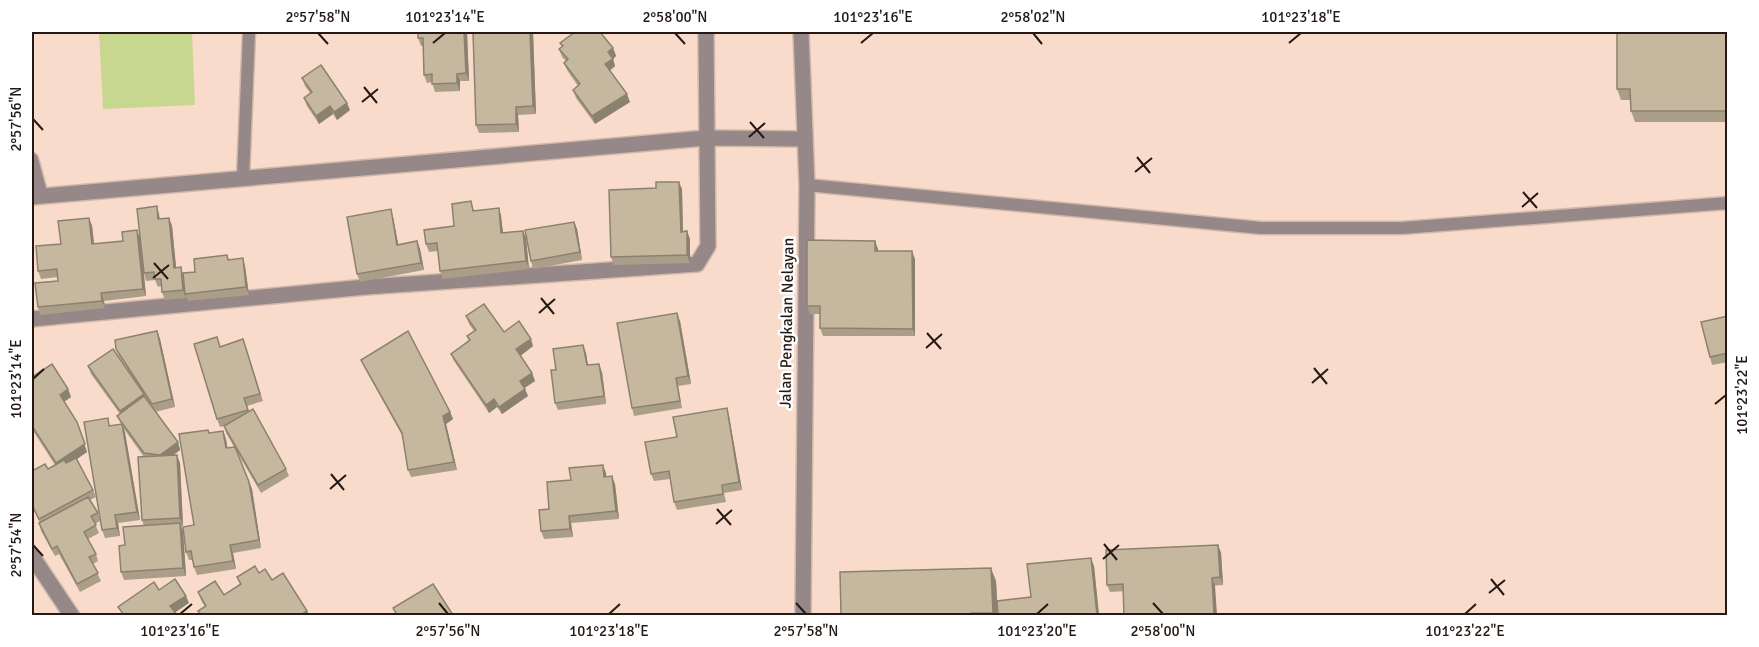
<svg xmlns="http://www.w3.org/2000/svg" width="1759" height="647" font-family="Signika,sans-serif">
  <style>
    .green { fill: #c8d790 }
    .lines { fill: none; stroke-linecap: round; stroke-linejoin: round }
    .service-casing { stroke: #d3b8aa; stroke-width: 15 }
    .minor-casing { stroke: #d3b8aa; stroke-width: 18 }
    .service { stroke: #968788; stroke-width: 12 }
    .minor { stroke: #968788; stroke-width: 15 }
    .wall { fill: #aa9e88 }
    .shaded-wall { fill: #8b816f }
    .building { fill: #c6b89e; stroke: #8b816f; stroke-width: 1.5 }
    .ticks { fill: none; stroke: #241914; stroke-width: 2 }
    .labels { text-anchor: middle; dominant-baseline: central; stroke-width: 5; stroke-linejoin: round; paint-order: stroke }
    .street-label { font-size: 16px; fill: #241914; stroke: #fff }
    .neatline { fill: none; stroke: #241914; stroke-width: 2 }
    .ticks-label { font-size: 15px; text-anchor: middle; fill: #241914 }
  </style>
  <rect width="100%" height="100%" fill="#f9dbcb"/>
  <path class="green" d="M99,32H192L195,105L103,109Z"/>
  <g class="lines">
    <defs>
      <g id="service">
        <path d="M32,159L42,196"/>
        <path d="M243,178L249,33"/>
        <path d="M807,185L1261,228H1402L1728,203"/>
      </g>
      <g id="minor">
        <path d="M801,32L807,185L803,616"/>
        <path d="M32,197L706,138L803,139"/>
        <path d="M32,319L366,287L697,264L708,246L706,32"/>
        <path d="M32,556L72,616"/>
      </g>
    </defs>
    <use href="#service" class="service-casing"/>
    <use href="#minor" class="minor-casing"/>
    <use href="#service" class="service"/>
    <use href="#minor" class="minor"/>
  </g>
  <g class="wall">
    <path d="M418,32H467L469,81H460V91L435,92L432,82L427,83L424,75L423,46H421L418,38Z"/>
    <path d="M533,32L536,114L518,115L519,132L479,133L476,125Z"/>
    <path d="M1728,32V122H1635L1631,111L1630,100H1621L1617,89Z"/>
    <path d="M560,43L613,48L616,56L613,59L615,66L609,71L630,102L595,124L576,98L573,90L578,86L567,70L564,63L566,61L562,57L559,49L562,47Z"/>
    <path d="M302,78L350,110L337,120L333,114L319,124L307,106L304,98L311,94L305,86Z"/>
    <path d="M682,189L683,232L690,239V263L614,265L611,257Z"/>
    <path d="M499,208L501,216L503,233L523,231L526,238L529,269L443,279L440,271L438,251L429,252L426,244L454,226L474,209L475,211Z"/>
    <path d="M159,214L160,219L169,218L172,226L176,268L183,274L195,272L227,255L229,260L245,266L249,295L188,301L185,294L184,286L186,298L165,300L162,292L161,286L158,287L155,280L146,281L144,273L146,296L104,301L105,308L40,315L38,307L58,281V277L41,279L38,271L61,244L89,218L92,226L94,244L123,241L140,237Z"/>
    <path d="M393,217L398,245L417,241L420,249L424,270L360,282L357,274Z"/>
    <path d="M574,222L577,229L582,260L533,269L531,261Z"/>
    <path d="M875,241L878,251L915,259V336H823L820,328V314H810L807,306Z"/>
    <path d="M466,316L504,332L533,346L520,356L532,373L535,381L524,388L528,396L502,414L497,407L489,413L454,361L451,354L469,341L467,336L474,331L469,324Z"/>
    <path d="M1728,316V362L1712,365L1710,357Z"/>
    <path d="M680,321L691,384L678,386L682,408L634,416L632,408Z"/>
    <path d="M157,331L160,339L175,407L155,412L178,442L180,450L173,455L180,463L183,526H181L183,531L186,576L124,580L121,572L125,545L144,526L142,520L144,457L124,429L140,520L118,523L120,536L105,538L102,530L100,521L95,524L99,533L88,539L96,554L98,561L93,564L101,581L80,592L59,554L55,556L41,531L39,523H40L34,511L32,512V471L48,469L55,465L32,429V377L68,389L71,397L64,402L87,452L77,459L93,490L96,497L90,500L98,513L100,520L111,426L121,424L117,416L120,414L91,374L88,366L139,386L119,356L116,349Z"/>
    <path d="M583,345L586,353L588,365L602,372L606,404L558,410L555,403L556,370Z"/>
    <path d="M221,347H246L263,401L247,406L249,411L286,469L289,476L261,493L237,452L252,489L261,548L233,553L236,569L197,575L194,567L193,560H189L186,552L194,525L208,430L209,433L223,431L226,439L227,448L234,447L226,433L224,426L220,427L217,419Z"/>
    <path d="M361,360L450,412L453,419L446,424L457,470L411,477L408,470L403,437L364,367Z"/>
    <path d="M727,408L729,416L742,490L724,493L726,502L677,510L674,502L670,479L654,481L651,474L677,437Z"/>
    <path d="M606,473V477L615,484L619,519L571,523L573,537L544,539L541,531L571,480Z"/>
    <path d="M1218,545L1221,553L1223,585L1110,592L1107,585Z"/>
    <path d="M1094,566L1099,615L997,605L998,615H841L996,581L997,601L1031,597Z"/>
    <path d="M259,573L272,580L307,611L309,615H200L198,611L205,607L201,600L198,592L224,595L240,585L237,577Z"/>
  </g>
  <g class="shaded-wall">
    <path d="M464,32H467L469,81L466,73Z"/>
    <path d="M530,32H533L536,114L533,106Z"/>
    <path d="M613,48L616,56L613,59L615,66L608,72L605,64L608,52Z"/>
    <path d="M457,74L460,81V91L457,83Z"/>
    <path d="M627,94L630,102L595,124L592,116Z"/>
    <path d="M347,103L350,110L337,120L334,112Z"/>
    <path d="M330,106L333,114L319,124L316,116Z"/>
    <path d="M516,107L518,115L519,132L516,124Z"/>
    <path d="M679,182L682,189L683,239L681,232Z"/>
    <path d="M157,206L159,214L160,227L158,219Z"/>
    <path d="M499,208L501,216L504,241L501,233Z"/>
    <path d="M391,209L393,217L400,253L397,245Z"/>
    <path d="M89,218L92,226L95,251L92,244Z"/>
    <path d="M169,218L172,226L177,276L174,268Z"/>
    <path d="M574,222L577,229L582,260L580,252Z"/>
    <path d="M137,230L140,238L146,296L143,289Z"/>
    <path d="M523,231L526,238L529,269L526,261Z"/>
    <path d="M687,231L690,239V263L687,255Z"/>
    <path d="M417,241L420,249L424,270L421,263Z"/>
    <path d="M875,241L878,249V259L875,251Z"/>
    <path d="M912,251L915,259V336L913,329Z"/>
    <path d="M243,258L245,266L249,295L246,287Z"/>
    <path d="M181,267L183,275L186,298L183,290Z"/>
    <path d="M101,293L104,301L105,308L102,301Z"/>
    <path d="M677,313L680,321L691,384L688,376Z"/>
    <path d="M157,331L160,339L175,407L172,399Z"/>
    <path d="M531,339L533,346L519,357L516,349Z"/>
    <path d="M583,345L586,353L589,373L587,365Z"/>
    <path d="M599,364L602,372L606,404L604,396Z"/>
    <path d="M532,373L535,381L523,389L520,381Z"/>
    <path d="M68,389L71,397L62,403L60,395Z"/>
    <path d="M525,389L528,396L502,414L499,407Z"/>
    <path d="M144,394L147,401L122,418L120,411Z"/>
    <path d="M494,399L497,407L489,413L486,405Z"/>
    <path d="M727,408L729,416L742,490L739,482Z"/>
    <path d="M450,412L453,419L446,424L457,470L454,462L443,416Z"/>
    <path d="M77,422L87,452L59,471L56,463Z"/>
    <path d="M122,424L125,432L140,520L137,512Z"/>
    <path d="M223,431L226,439L229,456L226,448Z"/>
    <path d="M178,442L180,450L163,463L160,455Z"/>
    <path d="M177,455L180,463L183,526L180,518Z"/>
    <path d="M603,465L606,473L607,485L604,477Z"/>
    <path d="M612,476L615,484L619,519L616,511Z"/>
    <path d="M249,482L252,489L261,548L259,540Z"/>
    <path d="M115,515L118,523L120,536L117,528Z"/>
    <path d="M569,516L571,523L573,537L570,529Z"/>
    <path d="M180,523L183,531L186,576L183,568Z"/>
    <path d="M230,545L233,553L236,569L233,561Z"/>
    <path d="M1218,545L1221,553L1223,585L1220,577Z"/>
    <path d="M1091,558L1094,566L1099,615H1097Z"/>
    <path d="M991,568L996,581L998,615H994L993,613Z"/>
    <path d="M1212,578L1215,585L1217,615H1214Z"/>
    <path d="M186,596L189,603L173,614L170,606Z"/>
    <path d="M307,611L309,615H300Z"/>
  </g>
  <g class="building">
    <path d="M418,32H464L466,73L457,74V83L432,84V74L424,75L423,38H418Z"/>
    <path d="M473,32H530L533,106L516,107V124L476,125Z"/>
    <path d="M575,32H600L613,48L608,52L613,59L605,64L627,94L592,116L573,90L580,84L564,63L568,59L559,49L563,46L560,43Z"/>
    <path d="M1617,32H1728V111H1631L1630,89H1617Z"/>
    <path d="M321,65L347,103L334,112L330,106L316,116L304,98L312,92L302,78Z"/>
    <path d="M656,182H679L681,232L687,231V255L611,257L609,190L656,188Z"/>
    <path d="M471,201L473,211L499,208L501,233L523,231L526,261L440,271L437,243L426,244L424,230L454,226L452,204Z"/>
    <path d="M157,206L158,219L169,218L174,268L181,267L183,290L162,292L161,279H155L154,272L144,273L137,209Z"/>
    <path d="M391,209L397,245L417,241L421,263L357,274L347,217Z"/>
    <path d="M89,218L92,244L123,241L122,232L137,230L143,289L101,293L102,301L38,307L35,283L58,281L57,269L38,271L36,246L61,244L58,221Z"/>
    <path d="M574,222L580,252L531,261L525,230Z"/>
    <path d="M807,240L875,241V251H912L913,329L820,328V306H807Z"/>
    <path d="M227,255L228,260L243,258L246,287L185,294L183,273L195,272L194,259Z"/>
    <path d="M484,304L504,332L519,321L531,339L516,349L532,373L520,381L525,389L499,407L494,399L486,405L451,354L470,340L467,336L476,330L466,316Z"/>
    <path d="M677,313L688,376L676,378L680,401L632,408L617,323Z"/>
    <path d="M1728,316V353L1710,357L1701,322Z"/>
    <path d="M157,331L172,399L152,404L116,349L115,340Z"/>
    <path d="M408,331L450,412L443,416L454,462L408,470L402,433L361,360Z"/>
    <path d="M217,337L220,347L243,339L260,394L244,398L248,410L217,419L194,344Z"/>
    <path d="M583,345L587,365L599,364L604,396L555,403L551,370H556L553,349Z"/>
    <path d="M113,349L144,394L120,411L88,366Z"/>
    <path d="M52,364L68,389L60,395L77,422L85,444L56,463L32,426V377Z"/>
    <path d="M144,396L178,442L160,455L144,453L117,416Z"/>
    <path d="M727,408L739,482L722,485L723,494L674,502L669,471L651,474L645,442L677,437L673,417Z"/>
    <path d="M253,409L286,469L258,485L224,426Z"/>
    <path d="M108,418L109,426L122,424L137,512L115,515L117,528L102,530L84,422Z"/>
    <path d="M208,430L209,433L223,431L226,448L235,447L249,482L259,540L230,545L233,561L194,567L191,551L186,552L183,527L194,525L179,434Z"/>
    <path d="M177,455L180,518L142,520L138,457Z"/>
    <path d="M76,458L93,490L39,519L32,505V471L45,464L48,469L64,460L66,463Z"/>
    <path d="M603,465L604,477L612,476L616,511L569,516L570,529L541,531L539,510L549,509L547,482L571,480L569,468Z"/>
    <path d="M88,497L98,513L91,516L96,525L84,532L96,554L89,557L98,573L77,584L57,546L52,549L39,523Z"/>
    <path d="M180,523L183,568L121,572L119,546L125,545L123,527Z"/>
    <path d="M1218,545L1220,577L1212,578L1214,615H1124L1123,584L1107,585L1106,550Z"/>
    <path d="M1091,558L1097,615H998L997,601L1031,597L1027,564Z"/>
    <path d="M255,566L259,573L265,569L272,580L283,573L307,611L300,615H201L198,611L206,606L198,592L215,581L224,595L241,584L237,577Z"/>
    <path d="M991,568L993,613H971L972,615H841L840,572Z"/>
    <path d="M175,579L186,596L170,606L177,615H124L118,607L154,582L159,590Z"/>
    <path d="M433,584L453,615H397L393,608Z"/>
  </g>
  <path class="ticks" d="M318,33L328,44M675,33L685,44M1033,33L1042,44M433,43L445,33M861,43L873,33M1289,43L1301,33M364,87L377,103M362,102L378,89M33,119L43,130M750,122L764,138M749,137L765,123M1137,157L1150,173M1135,172L1152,158M1523,192L1537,208M1522,207L1538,193M154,263L168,279M153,278L169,265M541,298L554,314M539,313L555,299M927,333L941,349M926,348L942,334M1314,368L1327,384M33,379L44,369M1312,383L1328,369M1715,404L1726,395M331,474L344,490M330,489L346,475M717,509L731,525M716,524L732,510M1104,544L1117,560M33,545L43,556M1103,559L1119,545M1491,579L1504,595M1489,593L1505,580M439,603L448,614M796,603L806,614M1153,603L1163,614M180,614L192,604M609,614L620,604M1037,614L1048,604M1465,614L1476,604"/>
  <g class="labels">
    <g class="street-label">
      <text transform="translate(787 323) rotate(-89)">Jalan Pengkalan Nelayan</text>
    </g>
  </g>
  <rect width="1759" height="647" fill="none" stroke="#ffffff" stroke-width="66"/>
  <rect x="33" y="33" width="1693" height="581" class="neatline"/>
  <g class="ticks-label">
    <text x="318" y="22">2°57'58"N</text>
    <text x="445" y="22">101°23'14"E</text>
    <text x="675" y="22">2°58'00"N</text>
    <text x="873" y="22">101°23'16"E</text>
    <text x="1033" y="22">2°58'02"N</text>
    <text x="1301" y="22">101°23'18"E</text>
    <text transform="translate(16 119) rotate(-90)" y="5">2°57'56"N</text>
    <text transform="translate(16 379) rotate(-90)" y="5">101°23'14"E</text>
    <text transform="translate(1742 395) rotate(-90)" y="5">101°23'22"E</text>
    <text transform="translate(16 545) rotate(-90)" y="5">2°57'54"N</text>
    <text x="180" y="636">101°23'16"E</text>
    <text x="448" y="636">2°57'56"N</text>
    <text x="609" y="636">101°23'18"E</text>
    <text x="806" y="636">2°57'58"N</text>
    <text x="1037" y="636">101°23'20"E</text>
    <text x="1163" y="636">2°58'00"N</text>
    <text x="1465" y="636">101°23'22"E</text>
  </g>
</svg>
